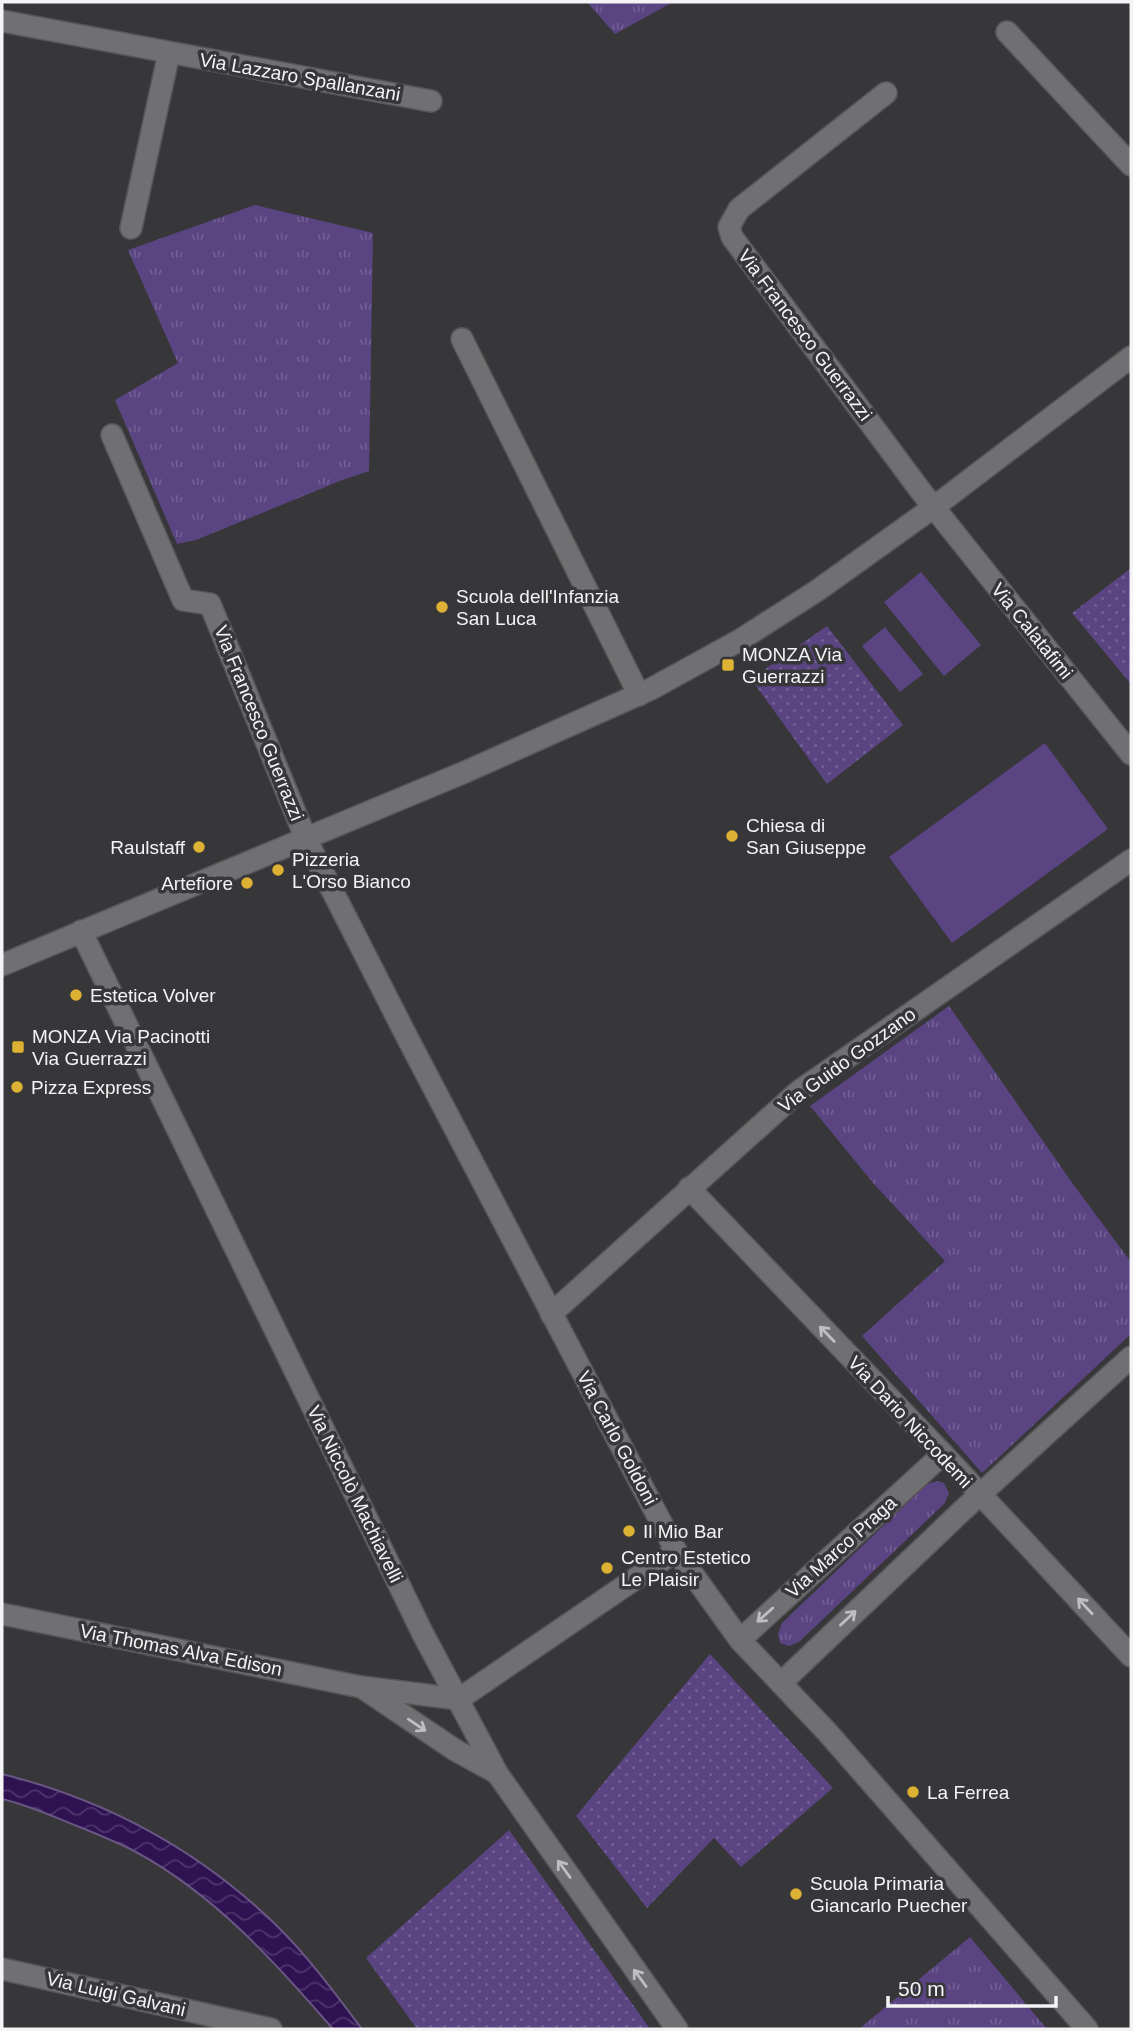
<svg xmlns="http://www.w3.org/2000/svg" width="1133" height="2031" font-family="Arial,sans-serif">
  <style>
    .grass { fill: url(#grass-tufts) }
    .park { fill: url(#park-dots) }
    .garden { fill: #5a4481 }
    .water { fill: url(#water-waves); stroke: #695683; stroke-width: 2 }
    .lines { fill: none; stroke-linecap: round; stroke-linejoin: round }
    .street-casing { stroke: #565557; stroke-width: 24 }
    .street { stroke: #706f72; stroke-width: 21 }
    .oneway { stroke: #bfbec1 }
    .poi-dot { fill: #ddb133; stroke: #373639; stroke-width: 2.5 }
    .labels { text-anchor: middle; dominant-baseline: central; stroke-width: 7; stroke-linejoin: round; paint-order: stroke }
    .street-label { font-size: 19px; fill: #f4f3f5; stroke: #373639 }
    .poi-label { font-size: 19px; fill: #f4f3f5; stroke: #373639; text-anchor: start }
  </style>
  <defs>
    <pattern id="grass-tufts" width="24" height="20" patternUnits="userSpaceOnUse" patternTransform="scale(1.75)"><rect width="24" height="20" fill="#5a4481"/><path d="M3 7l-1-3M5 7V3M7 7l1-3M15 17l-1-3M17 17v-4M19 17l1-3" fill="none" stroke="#725f93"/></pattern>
    <pattern id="park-dots" width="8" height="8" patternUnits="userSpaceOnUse" patternTransform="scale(1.75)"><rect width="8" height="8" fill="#5a4481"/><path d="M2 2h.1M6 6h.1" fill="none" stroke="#725f93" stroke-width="1.8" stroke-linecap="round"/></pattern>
    <pattern id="water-waves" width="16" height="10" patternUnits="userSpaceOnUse" patternTransform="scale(1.75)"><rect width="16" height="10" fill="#2e1252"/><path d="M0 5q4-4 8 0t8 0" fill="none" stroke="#4d356c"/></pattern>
  </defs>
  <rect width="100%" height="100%" fill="#373639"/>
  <g class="grass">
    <path d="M587,2H673L615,34Z"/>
    <path d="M255,205L373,233L369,471L340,481L196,540L177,544L115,400L178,363L128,250Z"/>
    <path d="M949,1006L1073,1184L1131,1262V1334L982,1473L862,1336L945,1261L874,1184L810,1106Z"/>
    <path d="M938,1481L944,1483L949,1493L945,1503L799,1642L789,1646L780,1643L778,1634L782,1623L927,1484Z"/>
    <path d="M970,1937L1047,2029H859Z"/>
  </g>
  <g class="park">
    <path d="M1131,568V684L1072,613Z"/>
    <path d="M827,626L903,725L827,784L751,679Z"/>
    <path d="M710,1654L833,1788L741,1867L714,1838L647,1908L576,1816Z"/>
    <path d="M509,1830L650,2029H417L366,1958Z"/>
  </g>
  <g class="garden">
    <path d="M921,572L981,645L944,676L884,602Z"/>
    <path d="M885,627L923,674L900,692L862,646Z"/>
    <path d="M1045,743L1108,829L952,943L889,857Z"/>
  </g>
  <path class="water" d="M2,1774C106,1800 197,1849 274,1923C307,1955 335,1993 362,2029H333C275,1962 215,1895 136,1852C117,1842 97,1834 77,1826C52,1816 28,1805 2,1799Z"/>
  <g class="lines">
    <defs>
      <g id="street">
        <path d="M2,21L431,101"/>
        <path d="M1007,32L1131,165"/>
        <path d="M886,93L739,209L729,227L732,237L920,490L1131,754"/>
        <path d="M131,228L169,53"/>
        <path d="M462,339L639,695"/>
        <path d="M112,435L183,600L210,604L306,839L408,1039L676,1551L740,1640L828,1733L1087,2029"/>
        <path d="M81,931L423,1634L497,1773L677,2029"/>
        <path d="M2,965L465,772L651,689L740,640L818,590L934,507L1131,357"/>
        <path d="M689,1188L943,1454L1131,1656"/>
        <path d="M551,1314L799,1091L1131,860"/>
        <path d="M2,1614L361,1687L459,1699L676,1551"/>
        <path d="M740,1640L943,1454"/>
        <path d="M781,1683L964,1509L1131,1357"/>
        <path d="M363,1688L455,1750L497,1773"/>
        <path d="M2,1969L271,2029"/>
      </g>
    </defs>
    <use href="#street" class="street-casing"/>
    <use href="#street" class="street"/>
  </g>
  <defs><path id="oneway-shaft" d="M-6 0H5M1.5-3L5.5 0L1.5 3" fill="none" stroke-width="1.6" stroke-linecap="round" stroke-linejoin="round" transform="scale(1.75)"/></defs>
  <g class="oneway">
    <use href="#oneway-shaft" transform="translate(827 1334) rotate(-134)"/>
    <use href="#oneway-shaft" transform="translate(1085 1606) rotate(-133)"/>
    <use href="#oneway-shaft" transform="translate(765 1615) rotate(138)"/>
    <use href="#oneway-shaft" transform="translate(848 1618) rotate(-43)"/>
    <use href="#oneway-shaft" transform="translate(417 1725) rotate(34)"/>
    <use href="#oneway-shaft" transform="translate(564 1869) rotate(-126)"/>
    <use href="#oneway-shaft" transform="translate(640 1978) rotate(-126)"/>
  </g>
  <g class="poi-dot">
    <circle cx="442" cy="607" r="7"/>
    <rect x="721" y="658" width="14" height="14" rx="3.5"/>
    <circle cx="732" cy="836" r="7"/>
    <circle cx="199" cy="847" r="7"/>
    <circle cx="278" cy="870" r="7"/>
    <circle cx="247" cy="883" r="7"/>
    <circle cx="76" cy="995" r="7"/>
    <rect x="11" y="1040" width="14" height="14" rx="3.5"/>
    <circle cx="17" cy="1087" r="7"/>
    <circle cx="629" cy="1531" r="7"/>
    <circle cx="607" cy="1568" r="7"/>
    <circle cx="913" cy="1792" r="7"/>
    <circle cx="796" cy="1894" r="7"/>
  </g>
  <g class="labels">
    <g class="street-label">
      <text transform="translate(300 77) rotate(10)">Via Lazzaro Spallanzani</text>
      <text transform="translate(805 335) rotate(53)">Via Francesco Guerrazzi</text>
      <text transform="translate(1032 631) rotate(51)">Via Calatafimi</text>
      <text transform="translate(259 723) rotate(68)">Via Francesco Guerrazzi</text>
      <text transform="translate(847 1060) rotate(-36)">Via Guido Gozzano</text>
      <text transform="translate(910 1422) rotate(47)">Via Dario Niccodemi</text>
      <text transform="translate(617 1438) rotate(62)">Via Carlo Goldoni</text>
      <text transform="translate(355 1494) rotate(64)">Via Niccolò Machiavelli</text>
      <text transform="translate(841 1547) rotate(-42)">Via Marco Praga</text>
      <text transform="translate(181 1650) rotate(11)">Via Thomas Alva Edison</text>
      <text transform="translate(116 1994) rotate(13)">Via Luigi Galvani</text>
    </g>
    <g class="poi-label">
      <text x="456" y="596">Scuola dell'Infanzia<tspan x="456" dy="22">San Luca</tspan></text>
      <text x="742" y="654">MONZA Via<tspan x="742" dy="22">Guerrazzi</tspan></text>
      <text x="746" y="825">Chiesa di<tspan x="746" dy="22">San Giuseppe</tspan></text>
      <text x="185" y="847" text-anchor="end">Raulstaff</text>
      <text x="292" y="859">Pizzeria<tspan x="292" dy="22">L'Orso Bianco</tspan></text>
      <text x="233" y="883" text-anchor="end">Artefiore</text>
      <text x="90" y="995">Estetica Volver</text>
      <text x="32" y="1036">MONZA Via Pacinotti<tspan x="32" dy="22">Via Guerrazzi</tspan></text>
      <text x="31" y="1087">Pizza Express</text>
      <text x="643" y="1531">Il Mio Bar</text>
      <text x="621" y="1557">Centro Estetico<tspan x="621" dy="22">Le Plaisir</tspan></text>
      <text x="927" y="1792">La Ferrea</text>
      <text x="810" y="1883">Scuola Primaria<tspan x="810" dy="22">Giancarlo Puecher</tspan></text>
    </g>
  </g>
  <rect width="1133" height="2031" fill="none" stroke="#f4f3f5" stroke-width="7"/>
  <path d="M888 1996v10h168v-10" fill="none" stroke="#f4f3f5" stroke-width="3.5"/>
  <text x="898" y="1996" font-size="21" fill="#f4f3f5" stroke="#373639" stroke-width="5" paint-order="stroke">50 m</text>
</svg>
